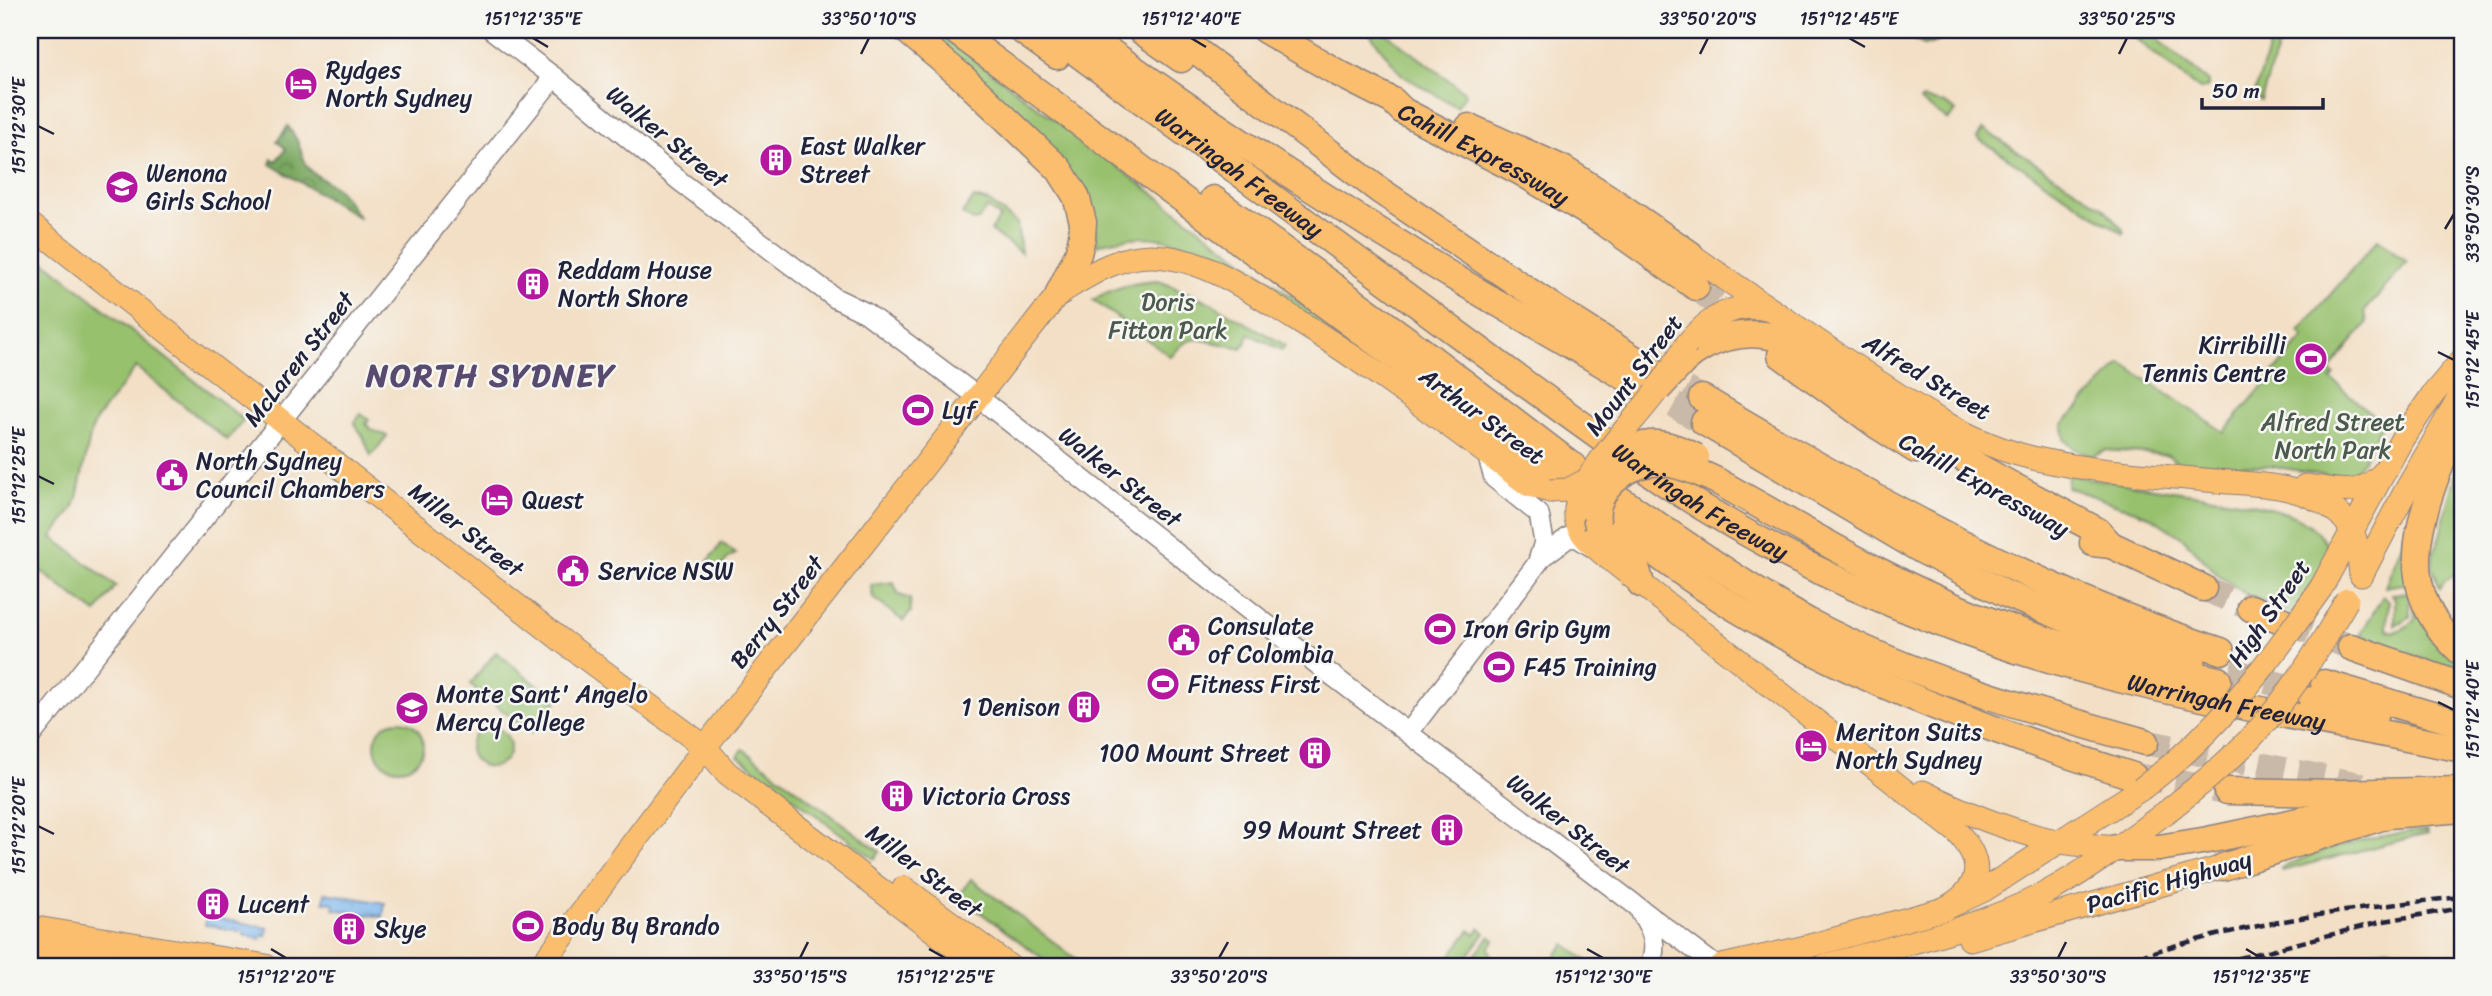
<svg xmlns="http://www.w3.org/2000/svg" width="2492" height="996" font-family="Sriracha,sans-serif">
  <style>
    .green { fill: #98c16e; stroke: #5d7254; stroke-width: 2 }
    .forest { fill: url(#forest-crowns); stroke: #4e644e; stroke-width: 2 }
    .water { fill: url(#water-ripples); stroke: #4e6c94; stroke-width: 2 }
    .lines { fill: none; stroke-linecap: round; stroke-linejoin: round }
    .highway-tunnel { stroke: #c9b9a9; stroke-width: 26; stroke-dasharray: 26 13; stroke-linecap: butt }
    .minor-casing { stroke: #8a8080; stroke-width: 22 }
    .major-casing { stroke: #8a8080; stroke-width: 25 }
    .highway-casing { stroke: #8a8080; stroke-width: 29 }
    .minor { stroke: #fff; stroke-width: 19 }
    .major { stroke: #fbbe6e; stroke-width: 23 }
    .highway { stroke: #fbbe6e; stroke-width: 26 }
    .rail { stroke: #22223b; stroke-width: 4.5; stroke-dasharray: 10 5; stroke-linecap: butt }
    .major-bridge-casing { stroke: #8a8080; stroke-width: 25; stroke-linecap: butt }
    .highway-bridge-casing { stroke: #8a8080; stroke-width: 29; stroke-linecap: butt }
    .major-bridge { stroke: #fbbe6e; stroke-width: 23 }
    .highway-bridge { stroke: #fbbe6e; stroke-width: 26 }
    .ticks { fill: none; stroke: #22223b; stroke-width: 2.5 }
    .labels { text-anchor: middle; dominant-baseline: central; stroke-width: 5; stroke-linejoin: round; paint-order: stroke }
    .poi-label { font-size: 24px; fill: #22223b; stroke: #f6f6f2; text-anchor: start }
    .street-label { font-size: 24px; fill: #22223b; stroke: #f6f6f2 }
    .park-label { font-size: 24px; fill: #4b5a4d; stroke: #f6f6f2 }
    .district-label { font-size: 32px; font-weight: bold; letter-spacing: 2px; fill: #594b70; stroke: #f6f6f2 }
    .neatline { fill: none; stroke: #22223b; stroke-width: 2.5 }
    .ticks-label { font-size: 18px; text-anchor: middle; fill: #22223b }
  </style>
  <defs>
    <pattern id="forest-crowns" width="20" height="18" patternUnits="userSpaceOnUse" patternTransform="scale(1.75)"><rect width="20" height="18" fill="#7aa761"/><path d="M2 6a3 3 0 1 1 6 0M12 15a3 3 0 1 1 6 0" fill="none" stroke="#648851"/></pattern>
    <pattern id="water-ripples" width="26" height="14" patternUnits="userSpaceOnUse" patternTransform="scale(1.75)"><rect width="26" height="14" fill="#7bb6ed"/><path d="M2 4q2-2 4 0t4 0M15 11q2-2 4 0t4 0" fill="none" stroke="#6494c1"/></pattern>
  </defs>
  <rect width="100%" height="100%" fill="#f6f6f2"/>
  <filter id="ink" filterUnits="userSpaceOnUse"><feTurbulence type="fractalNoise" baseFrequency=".0143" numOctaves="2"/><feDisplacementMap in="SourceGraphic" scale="14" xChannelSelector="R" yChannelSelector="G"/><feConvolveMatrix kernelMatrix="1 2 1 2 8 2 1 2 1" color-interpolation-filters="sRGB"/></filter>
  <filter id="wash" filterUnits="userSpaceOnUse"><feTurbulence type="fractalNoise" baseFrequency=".00686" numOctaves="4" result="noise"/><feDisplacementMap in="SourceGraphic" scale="28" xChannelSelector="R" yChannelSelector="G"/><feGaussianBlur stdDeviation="1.57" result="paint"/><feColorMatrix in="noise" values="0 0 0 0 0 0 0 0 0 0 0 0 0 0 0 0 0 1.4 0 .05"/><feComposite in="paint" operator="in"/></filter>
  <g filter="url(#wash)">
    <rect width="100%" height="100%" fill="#f3dfc5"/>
    <g class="green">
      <path d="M915,30H935L1297,301L1550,478L1211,254C1170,237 1140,231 1097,245L1093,208Z"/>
      <path d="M1367,30H1382L1466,93L1457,107L1402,75Z"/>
      <path d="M2125,30H2146L2208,81V87L2200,90Z"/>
      <path d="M2274,30H2283L2261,100L2254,96Z"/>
      <path d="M1923,99L1943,103L1956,111L1948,120L1920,101Z"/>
      <path d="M1983,129L2104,208L2125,232L2124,234L1977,138Z"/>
      <path d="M974,198L989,202L1017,223L1021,253L991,231L1000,217L987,208L978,220L973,221L962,214Z"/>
      <path d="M2378,239L2407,262L2365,311L2367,323L2329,370L2335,375L2331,379L2383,424C2371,442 2366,464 2347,478L2269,466L2178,463L2168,455L2105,450L2092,456L2074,449L2064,439L2063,424L2121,363L2224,432L2304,337L2299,331Z"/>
      <path d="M30,250L244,420L227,440L136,367L96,420L91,432L77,498L73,509L52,537L116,586L96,613L30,563Z"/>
      <path d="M1159,281L1205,300L1285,345L1282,350L1249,334L1246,344H1244L1242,348L1197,339C1184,341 1179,347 1171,357L1093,300C1113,287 1135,282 1159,281Z"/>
      <path d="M361,414L369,420L366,424L372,430L387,436L371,456L363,436L354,423Z"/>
      <path d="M2462,451V569L2445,581L2440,588L2432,566L2433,552L2439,539Z"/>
      <path d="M2068,475L2239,501C2275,509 2321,516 2331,557L2292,614L2247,595L2219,576L2184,539L2149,516L2067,487Z"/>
      <path d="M2409,526L2408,586L2402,584L2385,587Z"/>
      <path d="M722,543L736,554L729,557L717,572L706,564Z"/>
      <path d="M893,582L899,595L910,599L911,612L903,621L873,598L871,585Z"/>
      <path d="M2409,593L2410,617L2395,625V599L2392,594Z"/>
      <path d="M2413,595L2462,663V674L2360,635L2383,596L2389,601L2387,627L2390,631C2398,633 2411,625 2415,619Z"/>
      <path d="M496,652L557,701L531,733L470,684Z"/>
      <circle cx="399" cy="745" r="24"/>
      <circle cx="490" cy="747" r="20"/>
      <path d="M743,749L880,852L874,859L738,756Z"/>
      <path d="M2427,830L2428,833L2282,871L2281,868C2327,846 2376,835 2427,830Z"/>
      <path d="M971,879L1085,966H1053L958,896Z"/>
      <path d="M1480,928L1485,933L1461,965L1450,956L1470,930L1475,934Z"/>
      <path d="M1490,936L1495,940L1489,947L1491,956L1488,965L1467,966Z"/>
      <path d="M1565,944L1590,963L1591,966H1547Z"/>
      <path d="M2390,947L2406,959L2400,966H2359L2346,956Z"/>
    </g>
    <g class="forest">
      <path d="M1897,30H1947L1939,41L1925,46Z"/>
      <path d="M288,126L297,140L306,165L313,173L338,189L360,218L270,164L272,159L276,161L286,149L277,141Z"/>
    </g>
    <g class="water">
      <path d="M325,893L385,903L383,917L333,909L334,903L324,902Z"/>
      <path d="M207,916L268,928L266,936L262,935L261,939L244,935V932L205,925Z"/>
    </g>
  </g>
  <g filter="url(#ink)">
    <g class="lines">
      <g class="highway-tunnel">
        <path d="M1696,287L1744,325"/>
        <path d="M1652,370L1702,398"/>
        <path d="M1640,386L1704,422"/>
        <path d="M2203,588L2251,608"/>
        <path d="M2286,622L2351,647"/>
        <path d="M2192,659L2314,695"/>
        <path d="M2355,707L2462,739"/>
        <path d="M2145,742L2364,786"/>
        <path d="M2136,776L2227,791"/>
      </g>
      <defs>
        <g id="minor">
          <path d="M492,30L554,77L681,182L835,298L866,313L978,397L1321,667L1716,966"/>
          <path d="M1487,454L1494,478L1539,514L1544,542L1538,561"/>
          <path d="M1409,732L1543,556L1569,537L1578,538L1592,547"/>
          <path d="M30,737L554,77"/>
          <path d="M1641,913C1653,932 1658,945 1650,966"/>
        </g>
        <g id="major">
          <path d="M30,224L561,640L705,747L727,773L980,966"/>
          <path d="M1690,254C1741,290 1793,324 1844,359C1900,396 1956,437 2021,455C2084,472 2151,474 2216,481C2251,484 2289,484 2320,501C2355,519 2357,540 2361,575"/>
          <path d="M1687,344C1708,318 1736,300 1770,310"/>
          <path d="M2305,486C2335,489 2357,499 2381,475"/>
          <path d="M1576,509C1573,528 1589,542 1602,553L1957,832C1986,863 1981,889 1944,909"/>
          <path d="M2362,574L2405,492L2462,393"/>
          <path d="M2321,588L2402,439L2434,393L2462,360"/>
          <path d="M1923,792C1965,813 2010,831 2056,841C2076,845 2097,846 2116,848"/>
          <path d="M904,888L1009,966"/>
          <path d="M30,927L266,966"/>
          <path d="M1970,939L2223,867"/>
          <path d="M30,948L137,966"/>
          <path d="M541,966L705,747L1059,293C1088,276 1116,256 1151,256C1205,257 1251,292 1295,319C1377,370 1452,428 1529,485L1550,491"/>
          <path d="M1722,966L1802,948L1944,909L1984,890L2141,789"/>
          <path d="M1824,966C1898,945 1975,930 2044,894C2087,871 2127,841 2165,813"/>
        </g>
        <g id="highway">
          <path d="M906,30L961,76L1059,169L1076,196L1083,222L1082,237L1078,254L1059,293"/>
          <path d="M954,30L1558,477"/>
          <path d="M1021,30L1057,56"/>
          <path id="s1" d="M1046,30C1181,129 1315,230 1451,329C1522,381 1594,435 1668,485C1751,540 1842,585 1935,621C2104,688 2285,713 2462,749"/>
          <path d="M1080,30C1194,114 1313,191 1434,265C1502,307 1572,345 1640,386"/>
          <path d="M1140,30L1181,59"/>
          <path d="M1169,30L1379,190L1554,308L1652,370"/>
          <path id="s2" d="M1265,30L1338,73L1393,101L1403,111L1521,172L1605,223L1696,287"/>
          <path d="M1469,127L1563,169L1604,195L1690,254"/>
          <path d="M1213,199L1417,347L1573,466"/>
          <path d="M1781,355L1878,426L1916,450"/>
          <path d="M1684,361C1708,339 1745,328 1778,338C1805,346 1827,366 1850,383C1872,399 1893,415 1916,429C1974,467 2036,498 2098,531L2111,545"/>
          <path d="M1702,398C1867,496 2038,592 2221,651"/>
          <path d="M2462,414C2451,435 2444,457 2435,479C2410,547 2404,600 2462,653"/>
          <path d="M1704,422L1923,551L2006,594L2084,626L2139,645L2192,659"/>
          <path d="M1717,481C1816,537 1914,597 2022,632C2086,654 2153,666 2218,680"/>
          <path d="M1612,494C1677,538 1741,584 1809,622C1915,678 2031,710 2145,742"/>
          <path d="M1604,514C1651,551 1700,588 1752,618C1867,686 2006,736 2133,776"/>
          <path d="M1598,526L1606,539L1635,563L1641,584"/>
          <path d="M2093,543L2111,545L2203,588"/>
          <path d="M2251,608L2286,622"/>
          <path d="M2351,647L2462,686"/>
          <path d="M2324,683L2462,724"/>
          <path d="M2312,700L2375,714"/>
          <path d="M2227,791L2336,793L2462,790"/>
          <path d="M2116,848H2159L2208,840L2356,809L2388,815"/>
          <path d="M2223,867L2388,815L2462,809"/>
        </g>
      </defs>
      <use href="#minor" class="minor-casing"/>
      <use href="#major" class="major-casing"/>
      <use href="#highway" class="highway-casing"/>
      <use href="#minor" class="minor"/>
      <use href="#major" class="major"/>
      <use href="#highway" class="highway"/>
      <g class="rail">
        <path d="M2110,966C2224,926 2343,909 2462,897"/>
        <path d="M2209,966L2384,921L2462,908"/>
      </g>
      <defs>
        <g id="major-bridge">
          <path d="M1550,491L1568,490L1589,479"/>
          <path d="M1576,509C1581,473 1636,420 1658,389C1668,375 1677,359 1687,344"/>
          <path d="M2141,789C2217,733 2267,665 2321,588"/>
          <path d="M2165,813C2195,789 2224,766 2251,738C2289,698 2319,648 2347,600"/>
        </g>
        <g id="highway-bridge">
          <path d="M1658,389L1684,361"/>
          <path d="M1595,470C1638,447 1647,431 1696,457"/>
          <path d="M1598,526C1594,511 1598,498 1609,486C1642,449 1679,463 1717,481"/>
        </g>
      </defs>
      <use href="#major-bridge" class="major-bridge-casing"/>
      <use href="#highway-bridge" class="highway-bridge-casing"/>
      <use href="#major-bridge" class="major-bridge"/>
      <use href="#highway-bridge" class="highway-bridge"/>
    </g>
  </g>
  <path class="ticks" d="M533,38L548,47M1191,38L1206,47M1849,38L1865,47M861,54L869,38M1700,54L1708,38M2119,54L2127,38M38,126L54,134M2445,229L2454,214M2438,352L2454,360M38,476L54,484M2438,702L2454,710M38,826L54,834M271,949L286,958M929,949L945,958M1587,949L1603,958M2246,949L2261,958M800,958L808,942M1219,958L1228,942M2058,958L2066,942"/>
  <defs>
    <symbol id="hotel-disc" viewBox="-11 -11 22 22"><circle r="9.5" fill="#b5179e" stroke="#f6f6f2"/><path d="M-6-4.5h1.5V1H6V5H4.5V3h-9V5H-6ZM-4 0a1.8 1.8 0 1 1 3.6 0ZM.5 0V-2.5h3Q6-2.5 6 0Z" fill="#fff"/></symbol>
    <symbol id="building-disc" viewBox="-11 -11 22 22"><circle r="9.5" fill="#b5179e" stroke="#f6f6f2"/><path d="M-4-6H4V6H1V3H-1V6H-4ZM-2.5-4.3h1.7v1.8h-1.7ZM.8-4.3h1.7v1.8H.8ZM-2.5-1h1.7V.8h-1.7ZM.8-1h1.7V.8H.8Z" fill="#fff"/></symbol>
    <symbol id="school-disc" viewBox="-11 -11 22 22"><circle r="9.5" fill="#b5179e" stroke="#f6f6f2"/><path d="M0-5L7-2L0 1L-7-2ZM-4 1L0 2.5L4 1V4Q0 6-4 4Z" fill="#fff"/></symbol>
    <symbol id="stadium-disc" viewBox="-11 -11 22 22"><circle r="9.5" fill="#b5179e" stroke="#f6f6f2"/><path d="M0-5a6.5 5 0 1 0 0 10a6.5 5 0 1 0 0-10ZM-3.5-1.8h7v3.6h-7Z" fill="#fff"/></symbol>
    <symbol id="civic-disc" viewBox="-11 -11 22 22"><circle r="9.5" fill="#b5179e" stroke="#f6f6f2"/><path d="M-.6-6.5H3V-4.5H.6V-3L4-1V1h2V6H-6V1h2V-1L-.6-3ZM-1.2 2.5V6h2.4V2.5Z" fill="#fff"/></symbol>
  </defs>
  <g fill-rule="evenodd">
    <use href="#hotel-disc" x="282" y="65" width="38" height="38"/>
    <use href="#building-disc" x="757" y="141" width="38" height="38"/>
    <use href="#school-disc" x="103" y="168" width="38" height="38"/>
    <use href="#building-disc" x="514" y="265" width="38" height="38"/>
    <use href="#stadium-disc" x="2292" y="340" width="38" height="38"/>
    <use href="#stadium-disc" x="899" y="391" width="38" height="38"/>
    <use href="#civic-disc" x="153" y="456" width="38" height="38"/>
    <use href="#hotel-disc" x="478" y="481" width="38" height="38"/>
    <use href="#civic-disc" x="554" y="552" width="38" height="38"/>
    <use href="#stadium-disc" x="1421" y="610" width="38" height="38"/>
    <use href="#civic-disc" x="1165" y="621" width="38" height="38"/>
    <use href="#stadium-disc" x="1480" y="648" width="38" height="38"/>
    <use href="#stadium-disc" x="1144" y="665" width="38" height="38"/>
    <use href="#building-disc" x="1065" y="688" width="38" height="38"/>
    <use href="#school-disc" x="393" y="689" width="38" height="38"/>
    <use href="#hotel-disc" x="1792" y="727" width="38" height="38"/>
    <use href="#building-disc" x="1296" y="734" width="38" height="38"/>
    <use href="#building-disc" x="878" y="777" width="38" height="38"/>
    <use href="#building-disc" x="1428" y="811" width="38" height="38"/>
    <use href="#building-disc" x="194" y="885" width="38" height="38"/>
    <use href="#stadium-disc" x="509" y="907" width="38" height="38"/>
    <use href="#building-disc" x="330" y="910" width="38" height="38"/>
  </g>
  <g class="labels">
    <g class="poi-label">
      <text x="326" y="70">Rydges<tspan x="326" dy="28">North Sydney</tspan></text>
      <text x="800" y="146">East Walker<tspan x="800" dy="28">Street</tspan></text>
      <text x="146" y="173">Wenona<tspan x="146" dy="28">Girls School</tspan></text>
      <text x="558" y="270">Reddam House<tspan x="558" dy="28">North Shore</tspan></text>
      <text x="2286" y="345" text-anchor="end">Kirribilli<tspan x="2286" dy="28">Tennis Centre</tspan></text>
      <text x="942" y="410">Lyf</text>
      <text x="196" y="461">North Sydney<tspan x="196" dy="28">Council Chambers</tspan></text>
      <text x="522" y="500">Quest</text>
      <text x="598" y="571">Service NSW</text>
      <text x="1208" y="626">Consulate<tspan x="1208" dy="28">of Colombia</tspan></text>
      <text x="1464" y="629">Iron Grip Gym</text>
      <text x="1524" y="667">F45 Training</text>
      <text x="1188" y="684">Fitness First</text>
      <text x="436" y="694">Monte Sant' Angelo<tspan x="436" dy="28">Mercy College</tspan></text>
      <text x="1060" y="707" text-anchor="end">1 Denison</text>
      <text x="1836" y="732">Meriton Suits<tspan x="1836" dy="28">North Sydney</tspan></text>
      <text x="1290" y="753" text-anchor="end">100 Mount Street</text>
      <text x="922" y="796">Victoria Cross</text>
      <text x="1422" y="830" text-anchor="end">99 Mount Street</text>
      <text x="238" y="904">Lucent</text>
      <text x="552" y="926">Body By Brando</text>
      <text x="374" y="929">Skye</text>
    </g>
    <g class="street-label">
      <text transform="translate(667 137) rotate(39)">Walker Street</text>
      <text stroke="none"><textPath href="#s2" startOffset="252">Cahill Expressway</textPath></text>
      <text stroke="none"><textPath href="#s1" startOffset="240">Warringah Freeway</textPath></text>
      <text transform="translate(299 359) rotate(-52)">McLaren Street</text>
      <text transform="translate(1634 375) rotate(-53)">Mount Street</text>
      <text transform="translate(1927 377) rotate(31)">Alfred Street</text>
      <text transform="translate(1482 416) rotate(36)">Arthur Street</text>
      <text transform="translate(1120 477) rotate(38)">Walker Street</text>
      <text transform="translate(1984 485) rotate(29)">Cahill Expressway</text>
      <text stroke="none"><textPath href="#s1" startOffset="807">Warringah Freeway</textPath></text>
      <text transform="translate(466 530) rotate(38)">Miller Street</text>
      <text transform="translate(777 612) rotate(-52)">Berry Street</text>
      <text transform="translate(2269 613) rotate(-55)">High Street</text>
      <text stroke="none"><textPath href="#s1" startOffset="1374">Warringah Freeway</textPath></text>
      <text transform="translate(1568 824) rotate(38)">Walker Street</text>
      <text transform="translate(924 871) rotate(37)">Miller Street</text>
      <text transform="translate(2169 882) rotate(-16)">Pacific Highway</text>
    </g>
    <g class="park-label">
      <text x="1168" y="302">Doris<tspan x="1168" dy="28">Fitton Park</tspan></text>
      <text x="2333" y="422">Alfred Street<tspan x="2333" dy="28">North Park</tspan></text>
    </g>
    <g class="district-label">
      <text x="491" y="375">NORTH SYDNEY</text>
    </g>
  </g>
  <rect width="2492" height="996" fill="none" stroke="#f6f6f2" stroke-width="77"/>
  <path d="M2202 98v10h121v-10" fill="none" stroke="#22223b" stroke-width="3.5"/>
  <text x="2212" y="98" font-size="21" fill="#22223b" stroke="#f6f6f2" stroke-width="5" paint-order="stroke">50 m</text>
  <rect x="38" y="38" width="2416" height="920" class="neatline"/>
  <g class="ticks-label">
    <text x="533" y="25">151°12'35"E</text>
    <text x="869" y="25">33°50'10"S</text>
    <text x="1191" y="25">151°12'40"E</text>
    <text x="1708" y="25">33°50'20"S</text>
    <text x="1849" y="25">151°12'45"E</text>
    <text x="2127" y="25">33°50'25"S</text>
    <text transform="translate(19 126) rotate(-90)" y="6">151°12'30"E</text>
    <text transform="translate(2473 214) rotate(-90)" y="6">33°50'30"S</text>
    <text transform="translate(2473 360) rotate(-90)" y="6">151°12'45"E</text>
    <text transform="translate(19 476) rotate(-90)" y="6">151°12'25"E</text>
    <text transform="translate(2473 710) rotate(-90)" y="6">151°12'40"E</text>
    <text transform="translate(19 826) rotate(-90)" y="6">151°12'20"E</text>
    <text x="286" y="983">151°12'20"E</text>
    <text x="800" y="983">33°50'15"S</text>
    <text x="945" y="983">151°12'25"E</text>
    <text x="1219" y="983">33°50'20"S</text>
    <text x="1603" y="983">151°12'30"E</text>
    <text x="2058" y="983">33°50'30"S</text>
    <text x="2261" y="983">151°12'35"E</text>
  </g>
</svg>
